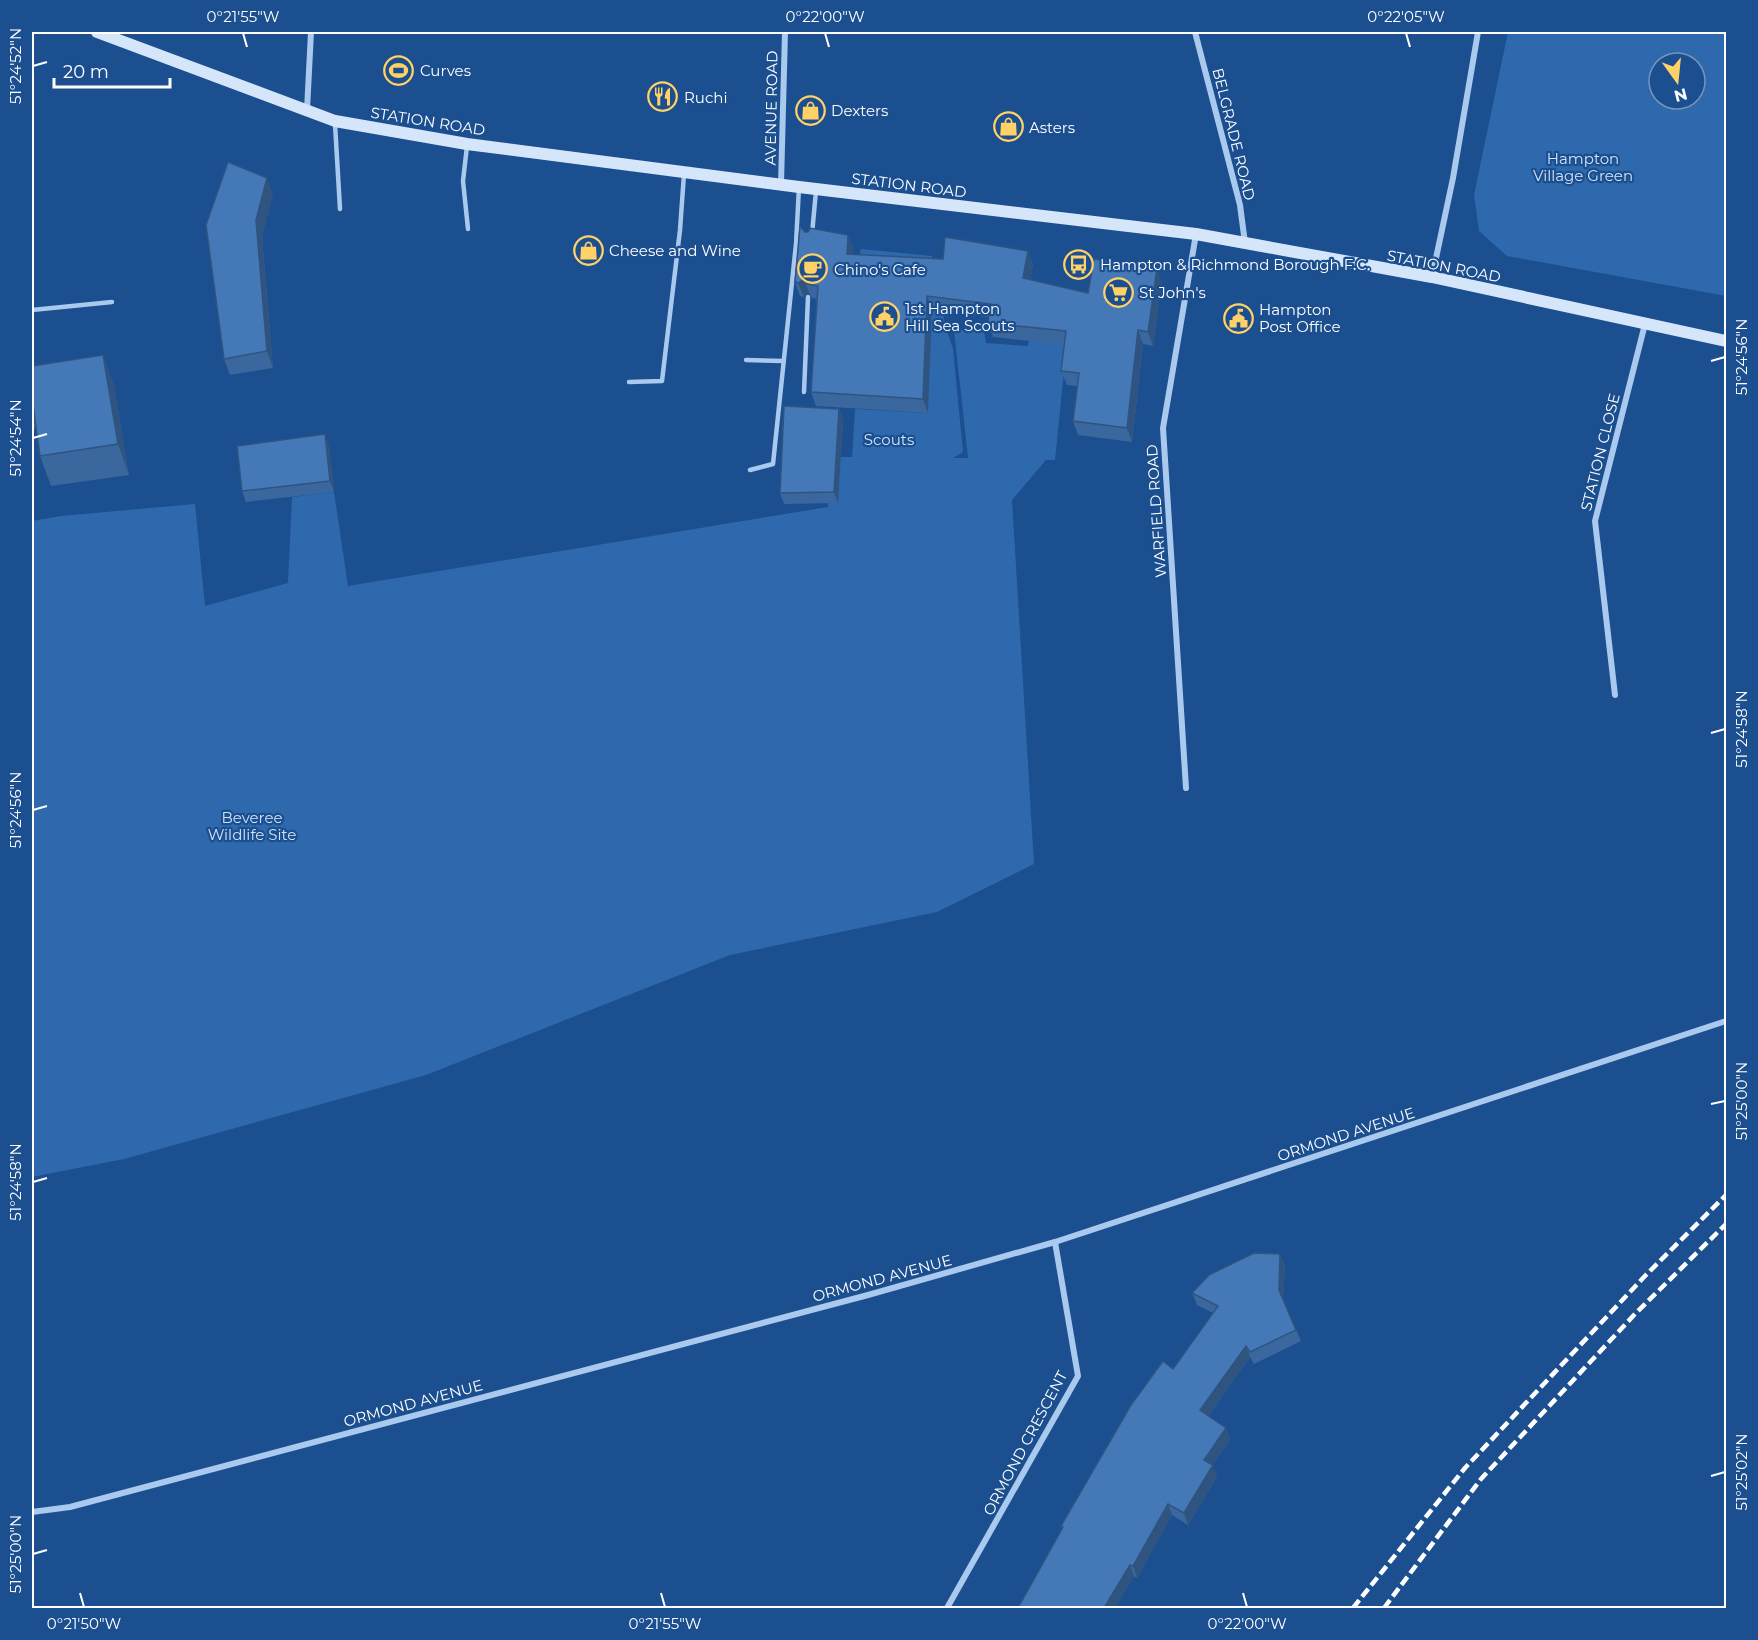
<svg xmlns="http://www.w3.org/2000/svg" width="1758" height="1640" font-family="Montserrat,sans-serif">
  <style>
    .green { fill: #2e69ad; fill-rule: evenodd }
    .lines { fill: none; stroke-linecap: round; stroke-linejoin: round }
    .lane { stroke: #a9c9ee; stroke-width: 4.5 }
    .street { stroke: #a9c9ee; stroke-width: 6 }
    .secondary { stroke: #d6e6fa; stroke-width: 12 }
    .rail { stroke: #fff; stroke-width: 4.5; stroke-dasharray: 10 4.5; stroke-linecap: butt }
    .wall { fill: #3a679d }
    .shaded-wall { fill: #305480 }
    .building { fill: #4478b7; stroke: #305480; stroke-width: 1.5 }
    .ticks { fill: none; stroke: #fff; stroke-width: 2 }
    .labels { text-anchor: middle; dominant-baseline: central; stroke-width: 4.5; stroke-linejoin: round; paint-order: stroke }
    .poi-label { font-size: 15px; fill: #fff; stroke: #1b4f8f; text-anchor: start }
    .street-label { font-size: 15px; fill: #fff; stroke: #1b4f8f }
    .park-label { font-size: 15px; fill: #cfe3fa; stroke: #1b4f8f }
    .neatline { fill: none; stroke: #fff; stroke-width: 2 }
    .ticks-label { font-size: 15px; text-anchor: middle; fill: #fff }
  </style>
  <rect width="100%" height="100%" fill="#1b4f8f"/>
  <g class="green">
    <path d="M1508,32H1726V296L1507,256L1479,231L1474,195ZM1659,63H1695V99H1659Z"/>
    <path d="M861,249L932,256L945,325L953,349L963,452L953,458H968L954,330H984L986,343L1028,346L1035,307L1070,312L1055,460H1046L1012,500L1034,864L937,912L730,955L426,1075L124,1159L32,1177V521L61,516L195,504L205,606L288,583L292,497L334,492L348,586L828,507L830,457H852L855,409L928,413L857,268Z"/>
  </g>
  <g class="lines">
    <g class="lane">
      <path d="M335,124L340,209"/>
      <path d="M467,146L463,181L468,229"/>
      <path d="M812,234L816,191"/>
      <path d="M32,310L112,302"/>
      <path d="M746,360L783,361"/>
      <path d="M629,382L662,381L680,230L684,174"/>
      <path d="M804,392L808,297"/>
      <path d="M750,470L773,464L796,244L799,187"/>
    </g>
    <g class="street">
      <path d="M1195,32L1240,205L1245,243"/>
      <path d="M307,110L311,32"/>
      <path d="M781,184L785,32"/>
      <path d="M1432,277L1453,178L1478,32"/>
      <path d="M1615,695L1595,521L1645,324"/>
      <path d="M1186,788L1163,428L1196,234"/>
      <path d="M32,1512L70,1507L868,1295L1055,1242L1726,1021"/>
      <path d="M947,1608L1078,1376L1055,1242"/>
    </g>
    <path class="secondary" d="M97,32L335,121L467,144L799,187L1196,234L1432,277L1726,341"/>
    <g class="rail">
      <path d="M1353,1608L1465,1468L1644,1277L1726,1195"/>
      <path d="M1384,1608L1481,1479L1635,1314L1726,1224"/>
    </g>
  </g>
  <g class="wall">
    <path d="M273,194L262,236L273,368L230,375L224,359Z"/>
    <path d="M805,232L848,235L853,249V254L943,259L1028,251L1033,265L1030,280L1088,293L1162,282L1153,346L1143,344L1132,442L1078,435L1073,421L1077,386L1067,385L1061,371L1065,345L993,337L988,323V317L932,310L928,413L816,406L811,392L817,299L812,298L809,293L804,297L800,296L795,282Z"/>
    <path d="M103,355L114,386L129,475L51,486L40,456L36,428L32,429V366Z"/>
    <path d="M839,409L843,420L838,503L784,504L780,493Z"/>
    <path d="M329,446L334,492L246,502L242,491Z"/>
    <path d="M1280,1254L1285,1266L1283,1300L1301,1341L1254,1364L1250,1357L1208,1416L1226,1428L1230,1440L1212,1465L1217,1477L1188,1525L1172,1515L1137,1578L1134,1576L1115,1608H1018L1062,1529L1061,1526L1213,1313L1197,1305L1192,1293Z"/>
  </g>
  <g class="shaded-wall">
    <path d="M267,178L273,194L262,236L273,368L267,351L256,220Z"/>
    <path d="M848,235L853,249L852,268L847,254Z"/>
    <path d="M1028,251L1033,265L1028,292L1023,278Z"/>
    <path d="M1157,268L1162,282L1153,346L1148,332Z"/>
    <path d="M804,279L809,293L804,297L798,283Z"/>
    <path d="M927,296L932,310L928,413L923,399Z"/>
    <path d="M1138,330L1143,344L1132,442L1127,428Z"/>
    <path d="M103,355L114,386L129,475L118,444Z"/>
    <path d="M839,409L843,420L838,503L834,492Z"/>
    <path d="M325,434L329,446L334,492L330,481Z"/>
    <path d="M1280,1254L1285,1266L1283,1302L1279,1290Z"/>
    <path d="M1246,1346L1250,1357L1204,1421L1200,1410Z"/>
    <path d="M1226,1428L1230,1440L1208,1471L1204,1460Z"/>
    <path d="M1213,1465L1217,1477L1188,1525L1184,1513Z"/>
    <path d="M1168,1504L1172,1515L1137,1578L1133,1566Z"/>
    <path d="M1130,1565L1134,1576L1115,1608H1104Z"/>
  </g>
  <g class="building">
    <path d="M228,162L267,178L256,220L267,351L224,359L206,225Z"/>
    <path d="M800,226L805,232H808L810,228L848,235L847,254L943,259L945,237L1028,251L1023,278L1088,293L1094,259L1157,268L1148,332L1138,330L1127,428L1073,421L1079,373L1061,371L1066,331L988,323L990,304L927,296L923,399L811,392L818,286L807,284L804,279L798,283L795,282Z"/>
    <path d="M103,355L118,444L40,456L32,397V366Z"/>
    <path d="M784,406L839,409L834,492L780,493Z"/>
    <path d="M325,434L330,481L242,491L237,446Z"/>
    <path d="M1254,1253L1280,1254L1279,1290L1296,1330L1250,1352L1246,1346L1200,1410L1226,1428L1204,1460L1213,1465L1184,1513L1168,1504L1133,1566L1130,1565L1104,1608H1018L1063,1527L1061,1526L1131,1405L1163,1361L1173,1369L1218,1306L1192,1293L1209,1275Z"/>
  </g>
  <path class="ticks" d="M243,33L247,47M825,33L829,47M1406,33L1410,47M33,66L47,62M1711,361L1725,357M33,438L47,434M1711,733L1725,729M33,810L47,806M1711,1104L1725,1101M33,1182L47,1178M1711,1476L1725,1472M33,1554L47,1550M80,1593L84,1607M661,1593L665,1607M1243,1593L1247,1607"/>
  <defs>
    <symbol id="stadium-ring" viewBox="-11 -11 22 22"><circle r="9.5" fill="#1b4f8f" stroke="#ffd166" stroke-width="1.5"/><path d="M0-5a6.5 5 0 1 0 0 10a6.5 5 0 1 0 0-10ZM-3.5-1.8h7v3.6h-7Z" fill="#ffd166"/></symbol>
    <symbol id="restaurant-ring" viewBox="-11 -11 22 22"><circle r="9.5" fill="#1b4f8f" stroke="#ffd166" stroke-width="1.5"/><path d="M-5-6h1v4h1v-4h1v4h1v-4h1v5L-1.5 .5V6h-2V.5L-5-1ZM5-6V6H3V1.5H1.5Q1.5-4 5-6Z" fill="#ffd166"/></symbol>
    <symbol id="shop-ring" viewBox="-11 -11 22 22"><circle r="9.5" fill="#1b4f8f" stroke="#ffd166" stroke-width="1.5"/><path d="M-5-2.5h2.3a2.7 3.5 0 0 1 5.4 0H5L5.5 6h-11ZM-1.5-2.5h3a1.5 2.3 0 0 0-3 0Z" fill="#ffd166"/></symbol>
    <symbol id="bus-ring" viewBox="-11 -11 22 22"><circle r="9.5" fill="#1b4f8f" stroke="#ffd166" stroke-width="1.5"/><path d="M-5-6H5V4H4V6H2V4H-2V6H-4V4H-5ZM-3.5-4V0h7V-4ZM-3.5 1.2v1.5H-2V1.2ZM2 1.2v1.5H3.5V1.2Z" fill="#ffd166"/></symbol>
    <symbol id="cafe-ring" viewBox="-11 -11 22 22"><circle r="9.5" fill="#1b4f8f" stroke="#ffd166" stroke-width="1.5"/><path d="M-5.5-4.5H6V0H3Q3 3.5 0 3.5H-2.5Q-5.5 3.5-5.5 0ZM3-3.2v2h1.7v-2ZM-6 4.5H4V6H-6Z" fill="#ffd166"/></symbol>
    <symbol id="supermarket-ring" viewBox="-11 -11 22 22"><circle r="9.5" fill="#1b4f8f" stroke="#ffd166" stroke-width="1.5"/><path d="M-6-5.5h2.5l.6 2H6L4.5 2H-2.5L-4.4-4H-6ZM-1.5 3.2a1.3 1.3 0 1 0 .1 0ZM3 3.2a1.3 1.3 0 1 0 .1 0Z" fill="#ffd166"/></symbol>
    <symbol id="civic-ring" viewBox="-11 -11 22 22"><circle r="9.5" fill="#1b4f8f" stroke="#ffd166" stroke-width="1.5"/><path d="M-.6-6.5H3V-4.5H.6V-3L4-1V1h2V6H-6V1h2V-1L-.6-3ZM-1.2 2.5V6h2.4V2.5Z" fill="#ffd166"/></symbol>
  </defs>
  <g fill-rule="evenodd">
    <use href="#stadium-ring" x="382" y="54" width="33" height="33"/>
    <use href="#restaurant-ring" x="646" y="80" width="33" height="33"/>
    <use href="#shop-ring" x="794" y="94" width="33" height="33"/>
    <use href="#shop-ring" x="992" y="110" width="33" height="33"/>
    <use href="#shop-ring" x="572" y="234" width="33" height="33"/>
    <use href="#bus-ring" x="1062" y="248" width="33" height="33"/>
    <use href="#cafe-ring" x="796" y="252" width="33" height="33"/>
    <use href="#supermarket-ring" x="1102" y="276" width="33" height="33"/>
    <use href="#civic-ring" x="868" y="300" width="33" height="33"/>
    <use href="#civic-ring" x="1222" y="302" width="33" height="33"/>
  </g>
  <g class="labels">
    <g class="poi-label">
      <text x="420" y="70">Curves</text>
      <text x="684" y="97">Ruchi</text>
      <text x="831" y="110">Dexters</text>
      <text x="1029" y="127">Asters</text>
      <text x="609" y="250">Cheese and Wine</text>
      <text x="1100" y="264">Hampton &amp; Richmond Borough F.C.</text>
      <text x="834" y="269">Chino's Cafe</text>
      <text x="1139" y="292">St John's</text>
      <text x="905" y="308">1st Hampton<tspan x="905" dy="17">Hill Sea Scouts</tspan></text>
      <text x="1259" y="309">Hampton<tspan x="1259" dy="17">Post Office</tspan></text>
    </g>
    <g class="street-label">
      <text transform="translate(771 108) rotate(-89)">AVENUE ROAD</text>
      <text transform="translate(428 121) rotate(9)">STATION ROAD</text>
      <text transform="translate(1234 134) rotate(76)">BELGRADE ROAD</text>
      <text transform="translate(909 185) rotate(7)">STATION ROAD</text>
      <text transform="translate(1444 266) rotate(11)">STATION ROAD</text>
      <text transform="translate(1600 452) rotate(-76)">STATION CLOSE</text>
      <text transform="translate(1156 511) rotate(-94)">WARFIELD ROAD</text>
      <text transform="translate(1346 1134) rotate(-18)">ORMOND AVENUE</text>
      <text transform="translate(882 1278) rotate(-15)">ORMOND AVENUE</text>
      <text transform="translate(413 1403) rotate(-15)">ORMOND AVENUE</text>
      <text transform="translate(1025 1443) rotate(-62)">ORMOND CRESCENT</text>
    </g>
    <g class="park-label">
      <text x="1583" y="158">Hampton<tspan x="1583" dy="17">Village Green</tspan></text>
      <text x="889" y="439">Scouts</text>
      <text x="252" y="817">Beveree<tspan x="252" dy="17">Wildlife Site</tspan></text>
    </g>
  </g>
  <rect width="1758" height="1640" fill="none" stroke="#1b4f8f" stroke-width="66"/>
  <g transform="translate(1677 81) rotate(165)"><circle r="28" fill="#1b4f8f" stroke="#7695bc" stroke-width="1.5"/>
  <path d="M0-4.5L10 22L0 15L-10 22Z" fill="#ffd166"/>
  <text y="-9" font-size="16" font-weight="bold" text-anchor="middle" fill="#ffffff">N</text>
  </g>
  <path d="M54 78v9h116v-9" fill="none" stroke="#ffffff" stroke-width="3"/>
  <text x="63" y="78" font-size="18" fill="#ffffff" stroke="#1b4f8f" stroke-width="4.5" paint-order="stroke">20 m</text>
  <rect x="33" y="33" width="1692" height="1574" class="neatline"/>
  <g class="ticks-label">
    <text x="243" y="22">0°21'55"W</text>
    <text x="825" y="22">0°22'00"W</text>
    <text x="1406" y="22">0°22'05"W</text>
    <text transform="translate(16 66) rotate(-90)" y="5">51°24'52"N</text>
    <text transform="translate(1742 357) rotate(-90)" y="5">51°24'56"N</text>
    <text transform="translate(16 438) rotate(-90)" y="5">51°24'54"N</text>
    <text transform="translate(1742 729) rotate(-90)" y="5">51°24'58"N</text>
    <text transform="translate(16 810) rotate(-90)" y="5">51°24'56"N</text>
    <text transform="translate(1742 1101) rotate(-90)" y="5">51°25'00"N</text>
    <text transform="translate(16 1182) rotate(-90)" y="5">51°24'58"N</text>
    <text transform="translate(1742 1472) rotate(-90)" y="5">51°25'02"N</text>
    <text transform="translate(16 1554) rotate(-90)" y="5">51°25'00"N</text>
    <text x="84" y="1629">0°21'50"W</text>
    <text x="665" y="1629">0°21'55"W</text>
    <text x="1247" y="1629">0°22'00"W</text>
  </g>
</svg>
